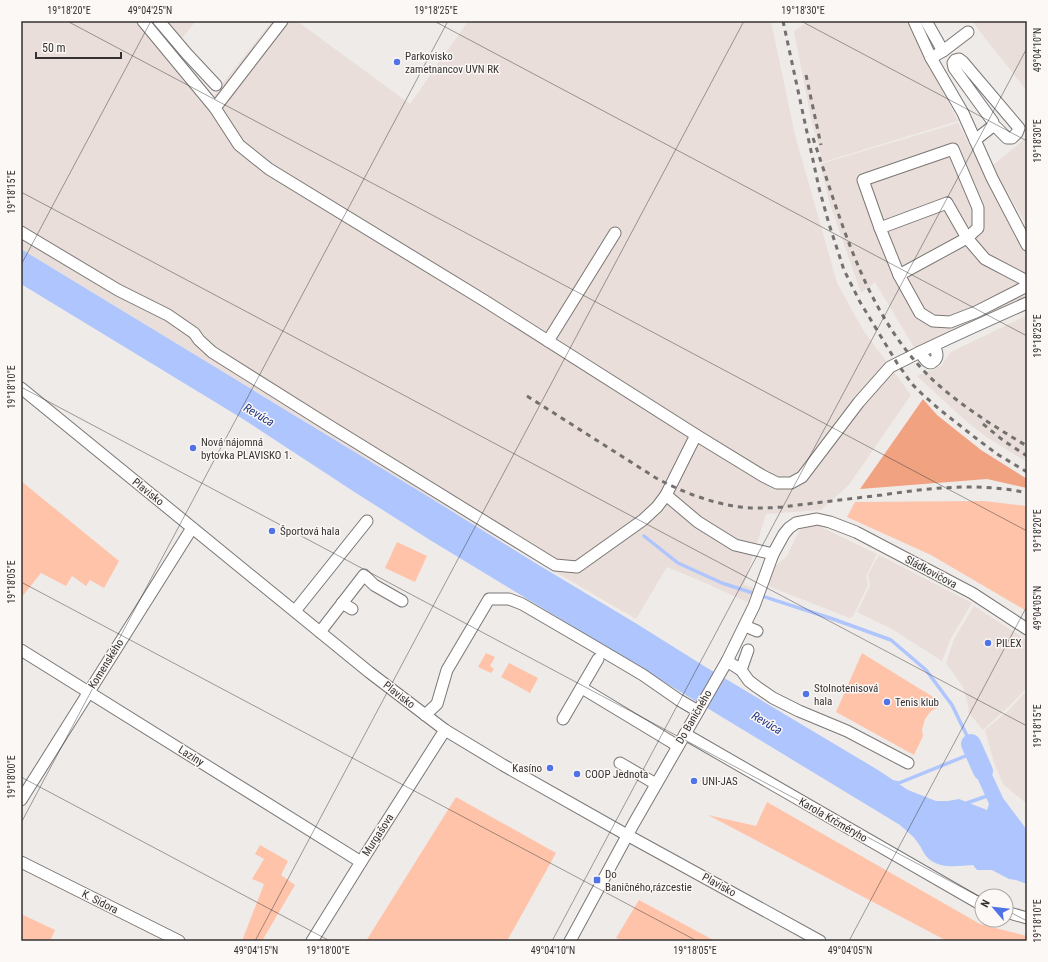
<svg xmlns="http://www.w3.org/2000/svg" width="1048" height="962" font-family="'Roboto Condensed',sans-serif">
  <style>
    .built { fill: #e9ded9 }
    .green { fill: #ffc3aa }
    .forest { fill: #f0a281 }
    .water { fill: #afc5fd }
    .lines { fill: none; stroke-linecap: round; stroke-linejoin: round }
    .stream { stroke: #afc5fd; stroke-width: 3.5 }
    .river { stroke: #afc5fd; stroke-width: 20 }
    .minor-casing { stroke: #7a7775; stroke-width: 13 }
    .minor { stroke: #fff; stroke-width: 11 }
    .rail { stroke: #73706f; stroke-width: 3; stroke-dasharray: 5 5; stroke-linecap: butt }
    .ticks { fill: none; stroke: #343232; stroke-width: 1; stroke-opacity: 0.45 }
    .poi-dot { fill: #5074e8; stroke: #fcf8f6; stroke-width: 1.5 }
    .labels { text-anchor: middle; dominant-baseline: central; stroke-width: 3; stroke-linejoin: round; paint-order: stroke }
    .poi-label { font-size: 11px; fill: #343232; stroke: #fcf8f6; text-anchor: start }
    .street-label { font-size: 11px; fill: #343232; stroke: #fcf8f6 }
    .water-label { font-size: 12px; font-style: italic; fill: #203583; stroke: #fcf8f6 }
    .neatline { fill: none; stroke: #343232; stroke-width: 1.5 }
    .ticks-label { font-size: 10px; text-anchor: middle; fill: #343232 }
  </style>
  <rect width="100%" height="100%" fill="#efebe9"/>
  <g class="built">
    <path d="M21,21H153L213,97L226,79L272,21H297L410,104L468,21H771L795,135L837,283L863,330L911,395L848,486L821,510L766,514L744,585L754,588L747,602L710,585L667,567L636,619L499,539L21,249Z"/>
    <path d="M166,21H196L182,38Z"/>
    <path d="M809,21H906L958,121L823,162L811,118L794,31Z"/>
    <path d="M972,21H1027V91L981,33Z"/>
    <path d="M958,123L996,193L1027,253V296L915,349L875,282L861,293L830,204L820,164Z"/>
    <path d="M1027,137V226L992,166Z"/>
    <path d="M1027,315V462L985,436L966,421L917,376L941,366L951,352Z"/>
    <path d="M817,525L877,554L866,576L868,585L853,616L850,618L824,608L766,585L771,570L787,556L800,529Z"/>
    <path d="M879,555L972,603L951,638L942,661L892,629L857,612L870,586L868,575Z"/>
    <path d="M974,606L1027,640V688L1009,706L983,730L968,712L969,709L963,687L946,663L954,639Z"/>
    <path d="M1027,690V804L1003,784L994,763L985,730L1009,710Z"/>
  </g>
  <g class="green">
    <path d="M21,481L119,561L104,588L90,580L86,586L72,576L66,586L41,573L21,598Z"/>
    <path d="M984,501L1027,506V607L1025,610L931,555L847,517L855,502Z"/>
    <path d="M397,542L427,556L415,582L385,568Z"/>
    <path d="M486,653L495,657L490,666L494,669L491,673L478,667Z"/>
    <path d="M862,653L933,697L937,708L931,711L925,719L922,730L923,736L914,755L836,712Z"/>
    <path d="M509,663L538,678L530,693L501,677Z"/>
    <path d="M456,797L556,853L507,941H366Z"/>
    <path d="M767,802L980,924L1027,936V941H947L708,815L756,826Z"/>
    <path d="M260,845L288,861L281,875L295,885L262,941H242L264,884L252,879L264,859L255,854Z"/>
    <path d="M639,900L715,941H625L616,938Z"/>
    <path d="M21,914L55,930L50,941H21Z"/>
  </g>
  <path class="forest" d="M923,399L937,415L981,450L1027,479V488L987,479L860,489Z"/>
  <path class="water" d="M21,249L429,497L537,564L637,624L704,666L878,770L908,790L936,801H948L959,799L987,810L989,804L975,773L977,771L972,757L968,755L967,749L978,744L1003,798L1027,830V884L1016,880L1009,879L992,870H977L973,865C959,866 940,869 929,859C924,855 922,848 918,843C914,836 906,831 900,825L430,540L356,493L243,419L21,284Z"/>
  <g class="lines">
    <g class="stream">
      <path d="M644,536L678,563L722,583L833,619L891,640L926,670L952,705L971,744"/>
      <path d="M893,782L899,783L968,755"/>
      <path d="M964,804L990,795"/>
    </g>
    <path class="river" d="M971,744L983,771"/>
    <defs>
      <g id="minor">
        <path d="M143,21L215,108L239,145L269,169L485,301L696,435L666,495L698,522L735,545L773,554"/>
        <path d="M159,21L187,54L216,85"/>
        <path d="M914,21L931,58L963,113L992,178L1027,245"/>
        <path d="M926,21L943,51L931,58"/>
        <path d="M943,51L968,32"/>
        <path d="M215,108L282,21"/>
        <path d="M975,140L993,126L996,127L1007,138H1012L1017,133L1019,128L963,62L959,59L955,60L953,63L954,68L993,122V126"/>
        <path d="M880,228L863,180L953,149L978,208V228L967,238L899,275"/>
        <path d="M21,232L118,290L168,315L194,333L199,340L212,352L328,425L555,565L577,567L643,520L657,507L666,495"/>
        <path d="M1027,281L985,259L967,238L947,203L880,228L899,275L920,313L933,321L950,322L976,312L1027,286"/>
        <path d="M548,341L615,233"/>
        <path d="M935,345C935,348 937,352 937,355C937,357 936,360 934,361C928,367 923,356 920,352C955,335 991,319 1027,303"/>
        <path d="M21,388L369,672L445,730L503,765L627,835L820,941"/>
        <path d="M696,435L763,476L777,483H791L802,477L859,402L890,367L920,352"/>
        <path d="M342,603L352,609"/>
        <path d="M295,611L367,521"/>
        <path d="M745,626L757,631"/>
        <path d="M320,632L364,575L374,585L402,601"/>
        <path d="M21,650L361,862"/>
        <path d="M727,661L741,670L749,681L757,687L773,698L799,711L847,731L908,763"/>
        <path d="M741,670L748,650"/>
        <path d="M582,688L678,746"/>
        <path d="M425,715L437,704L447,670L489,599H509L522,604L594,646L643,675L679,700L698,711"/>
        <path d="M563,719L598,659"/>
        <path d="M685,734L982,905"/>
        <path d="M620,763L656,784"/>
        <path d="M21,800L192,528"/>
        <path d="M21,862L179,941"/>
        <path d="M1006,912L1027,918"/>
        <path d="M312,941L361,862L445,730"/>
        <path d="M570,941L634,823L727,661L754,606L773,554L784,534L789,528L796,523L817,519L830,522L856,532L972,593L1027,629"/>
      </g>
    </defs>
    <use href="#minor" class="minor-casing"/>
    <use href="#minor" class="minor"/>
    <g class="rail">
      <path d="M783,21L819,188L829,224L844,270L860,302L897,363L912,384L921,393L939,409L977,439L997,454L1027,472"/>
      <path d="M806,75L821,145"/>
      <path d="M813,138C843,225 865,316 935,382C963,407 995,427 1027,446"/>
      <path d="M527,396L656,478C684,493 718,506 751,508C761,508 771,508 782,507C815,503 848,499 882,495C930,488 979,482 1027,493"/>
      <path d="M983,424L1004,441L1027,456"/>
    </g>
  </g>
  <path class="ticks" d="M67,21L1027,531M434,21L1027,336M801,21L1027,141M21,192L1027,726M21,265L151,21M21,387L982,898M21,582L697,941M21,777L330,941M21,823L448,21M1006,910L1027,921M255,941L744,21M552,941L1027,48M849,941L1027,606"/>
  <g class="poi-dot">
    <circle cx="397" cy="62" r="4"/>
    <circle cx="193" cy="448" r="4"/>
    <circle cx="272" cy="531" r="4"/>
    <circle cx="988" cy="643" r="4"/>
    <circle cx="806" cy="694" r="4"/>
    <circle cx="887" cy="702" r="4"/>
    <circle cx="550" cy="768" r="4"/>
    <circle cx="577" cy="774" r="4"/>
    <circle cx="694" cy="781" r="4"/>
    <rect x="593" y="876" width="8" height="8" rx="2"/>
  </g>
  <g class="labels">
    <g class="poi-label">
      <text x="405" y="56">Parkovisko<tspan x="405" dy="13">zametnancov UVN RK</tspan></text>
      <text x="201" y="442">Nová nájomná<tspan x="201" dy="13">bytovka PLAVISKO 1.</tspan></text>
      <text x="280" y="531">Športová hala</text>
      <text x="996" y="643">PILEX</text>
      <text x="814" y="688">Stolnotenisová<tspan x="814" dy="13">hala</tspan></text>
      <text x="895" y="702">Tenis klub</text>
      <text x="542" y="768" text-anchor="end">Kasíno</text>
      <text x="585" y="774">COOP Jednota</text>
      <text x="702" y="781">UNI-JAS</text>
      <text x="605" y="874">Do<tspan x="605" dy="13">Baničného,rázcestie</tspan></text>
    </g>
    <g class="street-label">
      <text transform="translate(148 492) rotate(39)">Plavisko</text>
      <text transform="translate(931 572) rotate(28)">Sládkovičova</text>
      <text transform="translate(106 664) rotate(-58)">Komenského</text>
      <text transform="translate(399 695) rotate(38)">Plavisko</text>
      <text transform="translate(694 717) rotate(-60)">Do Baničného</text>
      <text transform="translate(191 756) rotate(32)">Laziny</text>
      <text transform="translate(833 820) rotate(30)">Karola Krčméryho</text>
      <text transform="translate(378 835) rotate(-57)">Murgašova</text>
      <text transform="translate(719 885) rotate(29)">Plavisko</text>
      <text transform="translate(100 902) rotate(27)">K. Sidora</text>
    </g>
    <g class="water-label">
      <text transform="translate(259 415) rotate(31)">Revúca</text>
      <text transform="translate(767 723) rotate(31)">Revúca</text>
    </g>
  </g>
  <rect width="1048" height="962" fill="none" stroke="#fcf8f6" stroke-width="44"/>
  <g transform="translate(994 908) rotate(298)"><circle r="19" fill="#fcf8f6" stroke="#aca9a8"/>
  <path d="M0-3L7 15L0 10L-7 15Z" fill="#5074e8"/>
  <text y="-6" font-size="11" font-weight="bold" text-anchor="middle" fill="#343232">N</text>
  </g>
  <path d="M36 52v6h85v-6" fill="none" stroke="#343232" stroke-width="2"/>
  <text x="42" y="52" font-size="12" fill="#343232" stroke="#fcf8f6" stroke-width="3" paint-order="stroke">50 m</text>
  <rect x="22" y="22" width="1004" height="918" class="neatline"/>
  <g class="ticks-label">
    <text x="69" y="14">19°18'20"E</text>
    <text x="150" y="14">49°04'25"N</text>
    <text x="436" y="14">19°18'25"E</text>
    <text x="803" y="14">19°18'30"E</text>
    <text transform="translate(1037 50) rotate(-90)" y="4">49°04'10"N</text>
    <text transform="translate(1037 141) rotate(-90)" y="4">19°18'30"E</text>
    <text transform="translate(11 192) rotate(-90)" y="4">19°18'15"E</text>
    <text transform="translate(1037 336) rotate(-90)" y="4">19°18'25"E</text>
    <text transform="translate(11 387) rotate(-90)" y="4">19°18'10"E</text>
    <text transform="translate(1037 531) rotate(-90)" y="4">19°18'20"E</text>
    <text transform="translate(11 582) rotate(-90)" y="4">19°18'05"E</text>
    <text transform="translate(1037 608) rotate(-90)" y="4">49°04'05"N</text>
    <text transform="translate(1037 726) rotate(-90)" y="4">19°18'15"E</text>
    <text transform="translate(11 777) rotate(-90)" y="4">19°18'00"E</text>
    <text transform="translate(1037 921) rotate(-90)" y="4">19°18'10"E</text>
    <text x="256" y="954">49°04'15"N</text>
    <text x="328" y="954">19°18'00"E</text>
    <text x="553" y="954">49°04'10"N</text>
    <text x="695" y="954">19°18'05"E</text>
    <text x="850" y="954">49°04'05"N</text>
  </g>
</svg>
